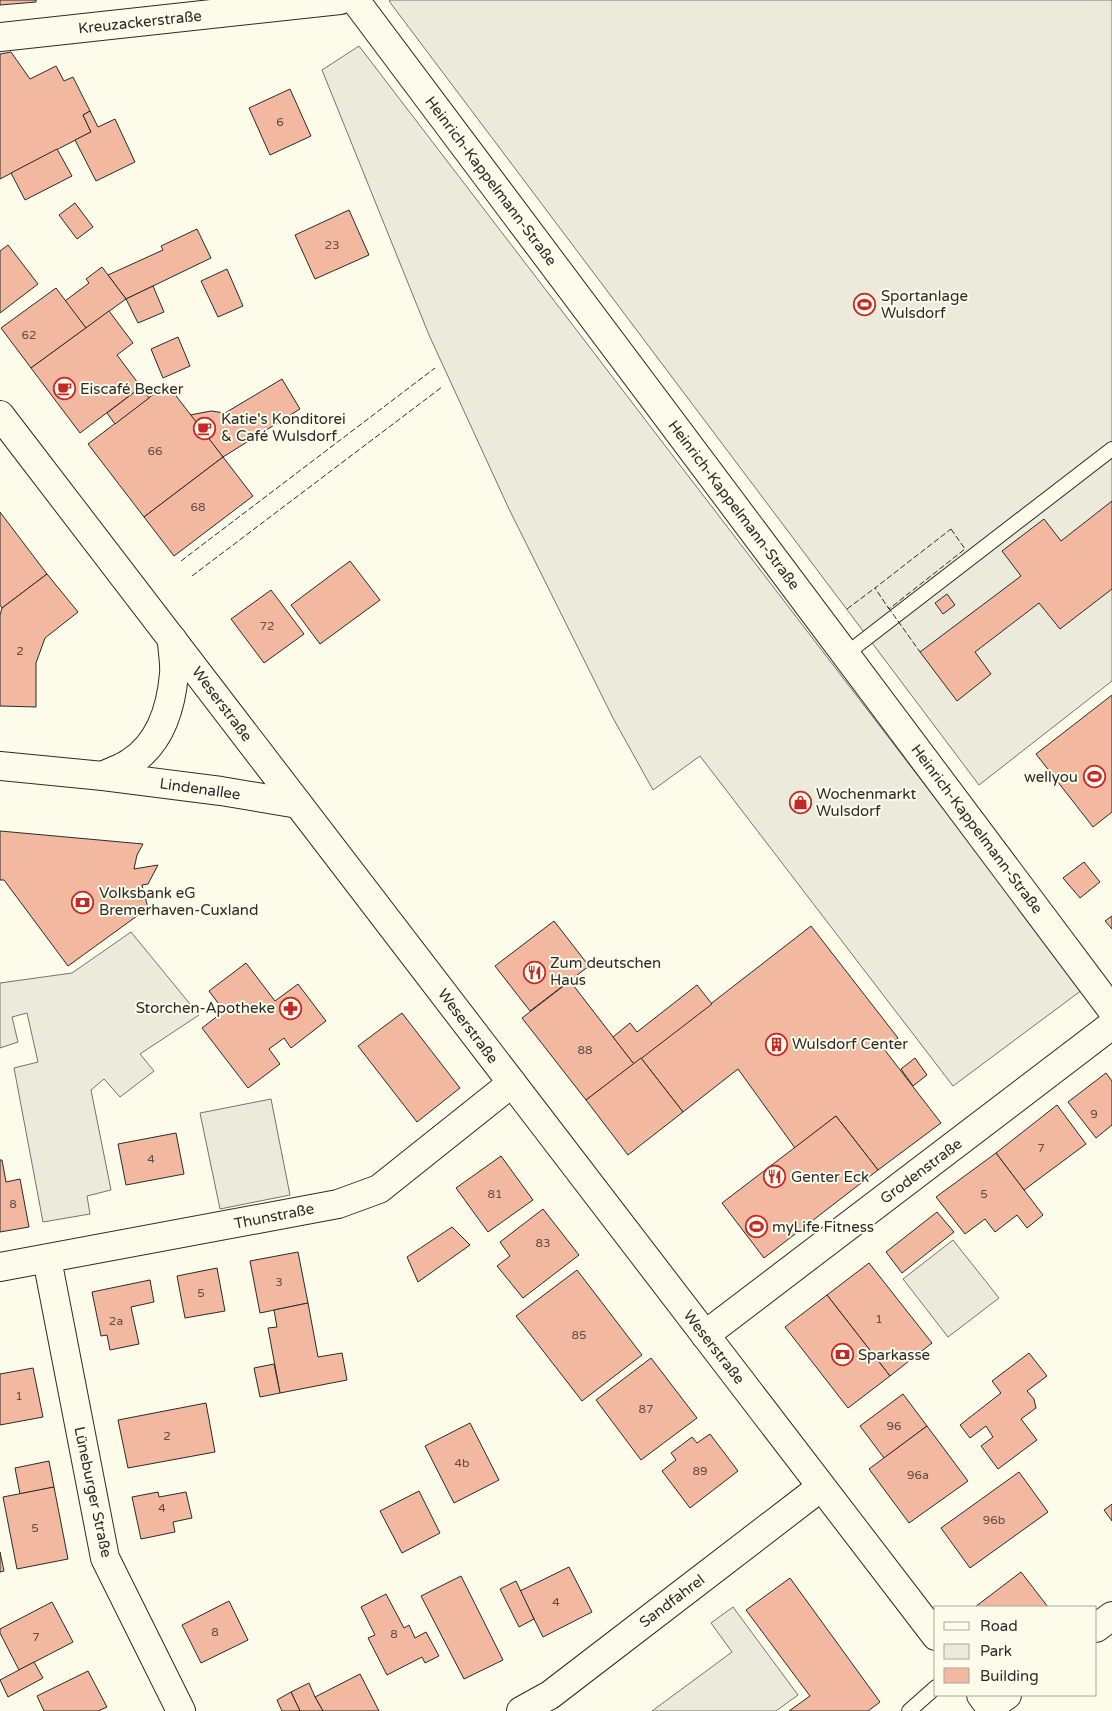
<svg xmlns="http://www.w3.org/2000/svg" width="1112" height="1711" font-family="'Varela Round',sans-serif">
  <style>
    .green { fill: #ecebdb; stroke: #74746e }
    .parking { fill: #eceadb; stroke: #74746e }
    .building { fill: #f2b8a0; stroke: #2b2b2b }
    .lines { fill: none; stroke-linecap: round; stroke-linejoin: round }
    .lane-casing { stroke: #2b2b2b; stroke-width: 16 }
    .street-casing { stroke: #2b2b2b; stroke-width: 30 }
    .secondary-casing { stroke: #2b2b2b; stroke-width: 30 }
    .primary-casing { stroke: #2b2b2b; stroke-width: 30 }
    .lane { stroke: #fdfbea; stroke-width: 14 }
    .street { stroke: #fdfbea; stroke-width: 28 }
    .secondary { stroke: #fdfbea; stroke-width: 28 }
    .primary { stroke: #fdfbea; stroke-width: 28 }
    .fence { stroke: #2b2b2b; stroke-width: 1; stroke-dasharray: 6 2.5; stroke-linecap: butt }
    .labels { text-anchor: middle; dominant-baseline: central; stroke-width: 4; stroke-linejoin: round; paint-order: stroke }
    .number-label { font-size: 12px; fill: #5d4e48 }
    .street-label { font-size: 15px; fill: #2b2b2b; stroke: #fdfbea }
    .poi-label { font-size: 15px; fill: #2b2b2b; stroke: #fdfbea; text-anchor: start }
  </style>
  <rect width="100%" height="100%" fill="#fdfbea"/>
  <path class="green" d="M390,0H1112V681L979,785L389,1Z"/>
  <g class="parking">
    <path d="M359,46L1082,990L953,1086L700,756L653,790L613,718L509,509L429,335L322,70Z"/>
    <path d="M131,932L199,1015L140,1054L154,1071L120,1097L104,1079L91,1090L111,1190L87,1196L90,1214L43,1222L14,1068L38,1062L27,1013L12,1017L18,1042L0,1048V983L72,973Z"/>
    <path d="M271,1099L290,1195L220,1209L200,1113Z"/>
    <path d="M953,1240L999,1298L948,1337L903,1279Z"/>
    <path d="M733,1607L798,1695L776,1711H652L732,1652L711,1623Z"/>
  </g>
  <g class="building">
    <path d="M0,0H36V2L0,5Z"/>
    <path d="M11,52L30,79L56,66L64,81L73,77L90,111L83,115L91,132L0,179V54Z"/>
    <path d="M290,89L311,136L270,155L249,108Z"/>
    <path d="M90,111L98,127L115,119L135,162L96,181L75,140L91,132L83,115Z"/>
    <path d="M57,149L72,176L25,200L11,173Z"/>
    <path d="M75,203L93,227L77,239L59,215Z"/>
    <path d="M349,210L369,255L315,279L295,235Z"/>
    <path d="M197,229L211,258L126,299L108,275L163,250L161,246Z"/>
    <path d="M8,245L38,284L0,313V251Z"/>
    <path d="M102,267L126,299L86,328L65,301L89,283L86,279Z"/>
    <path d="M227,269L243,306L218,317L201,281Z"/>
    <path d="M153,286L164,312L138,323L126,299Z"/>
    <path d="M56,288L86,328L31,368L1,328Z"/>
    <path d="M109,311L133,343L117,355L141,387L80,433L31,368Z"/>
    <path d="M178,337L190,366L163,378L151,349Z"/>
    <path d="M282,379L300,409L223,457L190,415L211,411L225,413Z"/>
    <path d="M167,384L223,457L144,517L88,444Z"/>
    <path d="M141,387L149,398L115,424L107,413Z"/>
    <path d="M223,457L253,496L174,556L144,517Z"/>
    <path d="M1112,501V589L1060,629L1039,603L975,652L991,674L957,701L920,652L1021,576L1002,551L1044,519L1061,541Z"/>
    <path d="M0,512L47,574L2,608L0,605Z"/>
    <path d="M350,561L380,600L320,644L291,605Z"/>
    <path d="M47,574L78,612L45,638L36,663V707L0,706V615L2,608Z"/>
    <path d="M271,590L304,634L264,663L231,619Z"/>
    <path d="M947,594L955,605L943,614L935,603Z"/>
    <path d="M1112,695V812L1093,827L1036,754Z"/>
    <path d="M0,831L143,844L137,855L134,869L158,865L148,884L142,885L148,908L68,966L4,880H0Z"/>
    <path d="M1084,862L1100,882L1080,898L1063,878Z"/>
    <path d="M1112,916V929L1105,921Z"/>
    <path d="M554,921L589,966L530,1011L495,966Z"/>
    <path d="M811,926L898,1038L884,1049L941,1123L878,1170L836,1116L795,1148L738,1069L683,1112L641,1058Z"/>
    <path d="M246,963L275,1001L298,984L326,1021L291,1048L284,1038L269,1049L280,1064L248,1088L202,1028L224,1011L209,991Z"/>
    <path d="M570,981L634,1064L586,1100L522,1018Z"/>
    <path d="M697,985L712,1004L634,1064L613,1037L630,1023L637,1032Z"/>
    <path d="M402,1013L460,1088L417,1122L358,1046Z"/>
    <path d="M641,1058L683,1112L628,1155L586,1100Z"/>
    <path d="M915,1058L927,1075L913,1086L901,1069Z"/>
    <path d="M1106,1073L1112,1081V1125L1096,1138L1068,1102Z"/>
    <path d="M1057,1105L1086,1144L1024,1190L996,1153Z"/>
    <path d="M836,1116L878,1170L764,1258L722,1203Z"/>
    <path d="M176,1133L184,1174L126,1185L118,1144Z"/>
    <path d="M996,1153L1043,1215L1027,1228L1017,1215L995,1232L985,1219L965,1234L936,1197Z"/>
    <path d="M501,1156L533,1200L488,1232L456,1188Z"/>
    <path d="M0,1160H2L6,1182L20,1179L29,1227L0,1232Z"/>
    <path d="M543,1209L579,1255L523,1298L497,1266L510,1256L500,1242Z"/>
    <path d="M937,1212L954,1232L902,1273L886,1252Z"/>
    <path d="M452,1227L470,1245L418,1282L407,1257Z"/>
    <path d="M298,1252L308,1303L260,1313L250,1261Z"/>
    <path d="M869,1263L932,1343L890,1376L827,1295Z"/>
    <path d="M217,1268L225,1311L185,1318L177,1276Z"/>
    <path d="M577,1270L642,1355L582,1401L516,1316Z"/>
    <path d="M150,1280L154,1302L131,1307L139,1344L110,1350L107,1335L101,1336L92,1292Z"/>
    <path d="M827,1295L890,1376L848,1408L785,1327Z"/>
    <path d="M308,1303L318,1357L342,1353L347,1380L280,1393L268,1328L277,1327L274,1310Z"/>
    <path d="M1029,1353L1047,1376L1027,1391L1034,1399L1036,1408L1021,1419L1037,1440L998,1469L981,1446L993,1437L986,1426L970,1438L960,1425L1001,1393L992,1381Z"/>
    <path d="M651,1358L697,1418L641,1460L596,1400Z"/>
    <path d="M274,1364L280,1393L260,1397L254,1368Z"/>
    <path d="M33,1368L43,1417L0,1425V1374Z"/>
    <path d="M903,1394L927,1426L884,1458L860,1426Z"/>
    <path d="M206,1403L215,1452L128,1468L118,1420Z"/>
    <path d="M470,1423L499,1480L454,1503L425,1446Z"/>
    <path d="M927,1426L968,1481L909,1523L869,1469Z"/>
    <path d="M710,1434L738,1471L690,1508L662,1471L676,1460L671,1453L692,1437L697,1443Z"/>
    <path d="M49,1461L54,1487L20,1494L15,1468Z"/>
    <path d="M1019,1472L1048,1512L970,1568L941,1528Z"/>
    <path d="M54,1487L68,1559L17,1569L3,1497Z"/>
    <path d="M419,1491L440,1533L402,1553L380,1511Z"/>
    <path d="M158,1492L159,1497L186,1492L192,1518L173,1522L175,1532L141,1539L132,1497Z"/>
    <path d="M1112,1504V1521L1104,1510Z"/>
    <path d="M0,1552L4,1571L0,1572Z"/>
    <path d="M569,1567L592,1612L543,1637L520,1591Z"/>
    <path d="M1021,1572L1048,1607H975Z"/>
    <path d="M461,1576L503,1660L464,1679L421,1596Z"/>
    <path d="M790,1578L880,1702L868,1711H789L810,1696L746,1610Z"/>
    <path d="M516,1581L534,1619L519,1627L500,1589Z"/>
    <path d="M386,1594L404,1628L409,1625L415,1638L426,1632L439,1656L425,1663L422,1657L387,1675L368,1638L375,1635L361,1607Z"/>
    <path d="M229,1601L248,1640L201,1663L182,1625Z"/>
    <path d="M52,1602L73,1642L19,1670L0,1633V1629Z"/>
    <path d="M34,1662L43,1678L8,1697L0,1680Z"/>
    <path d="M88,1671L107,1707L98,1711H44L37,1696Z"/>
    <path d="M360,1674L379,1711H323L315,1697Z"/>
    <path d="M309,1683L315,1697L323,1711H300L291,1692Z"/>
    <path d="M291,1692L300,1711H282L277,1700Z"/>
  </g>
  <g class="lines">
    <defs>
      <g id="lane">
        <path d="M846,654L1112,449"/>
        <path d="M909,1711L936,1687"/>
      </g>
      <g id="street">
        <path d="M355,0L1112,1010"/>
        <path d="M0,37L340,0"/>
        <path d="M47,1259L105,1558L181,1711"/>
        <path d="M0,1267L338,1204L379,1189L512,1083"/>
        <path d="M705,1335L1112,1025"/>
        <path d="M1096,1628L1112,1616"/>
        <path d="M990,1707L1007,1695"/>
        <path d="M521,1711L550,1695L821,1487"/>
      </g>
      <g id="secondary">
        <path d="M0,766L103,776L221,791L298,804"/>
        <path d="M103,776C112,771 123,768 131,762C160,743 171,708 174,674C175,663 172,650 172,639"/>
      </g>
      <g id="primary">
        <path d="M0,415L936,1636"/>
        <path d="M981,1695L993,1711"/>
      </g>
    </defs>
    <use href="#lane" class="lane-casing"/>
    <use href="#street" class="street-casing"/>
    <use href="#secondary" class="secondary-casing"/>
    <use href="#primary" class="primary-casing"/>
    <use href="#lane" class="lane"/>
    <use href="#street" class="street"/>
    <use href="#secondary" class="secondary"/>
    <use href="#primary" class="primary"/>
    <g class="fence">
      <path d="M951,529L965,549L889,609L875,588Z"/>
      <path d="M181,561L435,368"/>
      <path d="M192,576L442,387"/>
      <path d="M888,607L920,652"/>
      <path d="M847,609L875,588"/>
    </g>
  </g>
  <defs>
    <symbol id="stadium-ring" viewBox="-11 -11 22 22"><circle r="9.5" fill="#fdfbea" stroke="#c62828" stroke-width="1.5"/><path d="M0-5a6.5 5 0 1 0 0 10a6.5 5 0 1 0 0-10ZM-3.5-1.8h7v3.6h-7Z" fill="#c62828"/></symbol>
    <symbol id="cafe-ring" viewBox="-11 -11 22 22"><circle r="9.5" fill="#fdfbea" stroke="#c62828" stroke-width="1.5"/><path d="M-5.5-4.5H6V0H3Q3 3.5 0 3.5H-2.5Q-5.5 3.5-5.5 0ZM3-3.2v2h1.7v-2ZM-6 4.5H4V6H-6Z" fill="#c62828"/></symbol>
    <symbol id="shop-ring" viewBox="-11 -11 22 22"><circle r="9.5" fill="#fdfbea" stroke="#c62828" stroke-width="1.5"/><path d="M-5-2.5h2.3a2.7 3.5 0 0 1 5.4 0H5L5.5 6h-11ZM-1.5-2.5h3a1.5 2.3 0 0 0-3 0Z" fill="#c62828"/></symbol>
    <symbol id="bank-ring" viewBox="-11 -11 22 22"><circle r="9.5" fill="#fdfbea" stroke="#c62828" stroke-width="1.5"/><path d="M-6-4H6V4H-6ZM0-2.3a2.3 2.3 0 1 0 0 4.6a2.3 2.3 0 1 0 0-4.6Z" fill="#c62828"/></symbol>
    <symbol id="restaurant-ring" viewBox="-11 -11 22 22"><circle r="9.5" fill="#fdfbea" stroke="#c62828" stroke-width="1.5"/><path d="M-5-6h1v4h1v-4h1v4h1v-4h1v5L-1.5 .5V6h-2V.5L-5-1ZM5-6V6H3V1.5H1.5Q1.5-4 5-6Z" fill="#c62828"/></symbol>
    <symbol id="pharmacy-ring" viewBox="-11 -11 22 22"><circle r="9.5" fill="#fdfbea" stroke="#c62828" stroke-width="1.5"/><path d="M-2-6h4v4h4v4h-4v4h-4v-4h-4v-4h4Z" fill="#c62828"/></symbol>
    <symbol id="building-ring" viewBox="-11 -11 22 22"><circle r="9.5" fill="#fdfbea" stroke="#c62828" stroke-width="1.5"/><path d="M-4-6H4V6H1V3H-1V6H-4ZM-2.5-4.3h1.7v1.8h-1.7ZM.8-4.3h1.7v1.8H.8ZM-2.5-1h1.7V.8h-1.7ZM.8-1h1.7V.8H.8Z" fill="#c62828"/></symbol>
  </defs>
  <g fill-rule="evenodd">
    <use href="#stadium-ring" x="852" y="292" width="25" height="25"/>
    <use href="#cafe-ring" x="52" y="376" width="25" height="25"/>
    <use href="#cafe-ring" x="192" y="416" width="25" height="25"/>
    <use href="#stadium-ring" x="1082" y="764" width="25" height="25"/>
    <use href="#shop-ring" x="788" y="790" width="25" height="25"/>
    <use href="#bank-ring" x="70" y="890" width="25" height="25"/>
    <use href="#restaurant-ring" x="522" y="960" width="25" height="25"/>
    <use href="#pharmacy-ring" x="278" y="996" width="25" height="25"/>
    <use href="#building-ring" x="764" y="1032" width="25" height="25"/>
    <use href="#restaurant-ring" x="762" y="1164" width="25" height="25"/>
    <use href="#stadium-ring" x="744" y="1214" width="25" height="25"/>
    <use href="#bank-ring" x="830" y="1342" width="25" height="25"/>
  </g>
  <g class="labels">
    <g class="number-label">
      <text x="280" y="122">6</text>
      <text x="332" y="245">23</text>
      <text x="29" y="335">62</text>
      <text x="155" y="451">66</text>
      <text x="198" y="507">68</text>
      <text x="267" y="626">72</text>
      <text x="20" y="651">2</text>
      <text x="585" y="1050">88</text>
      <text x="1094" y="1114">9</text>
      <text x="1041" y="1148">7</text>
      <text x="151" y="1159">4</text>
      <text x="495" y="1194">81</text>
      <text x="984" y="1194">5</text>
      <text x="13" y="1204">8</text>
      <text x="543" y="1243">83</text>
      <text x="279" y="1282">3</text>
      <text x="201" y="1293">5</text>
      <text x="879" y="1319">1</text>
      <text x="116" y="1321">2a</text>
      <text x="579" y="1335">85</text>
      <text x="19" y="1396">1</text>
      <text x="646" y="1409">87</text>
      <text x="894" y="1426">96</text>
      <text x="167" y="1436">2</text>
      <text x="462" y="1463">4b</text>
      <text x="700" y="1471">89</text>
      <text x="918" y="1475">96a</text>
      <text x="162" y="1508">4</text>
      <text x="994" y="1520">96b</text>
      <text x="35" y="1528">5</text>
      <text x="556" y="1602">4</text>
      <text x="215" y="1632">8</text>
      <text x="394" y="1634">8</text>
      <text x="36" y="1637">7</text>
    </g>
    <g class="street-label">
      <text transform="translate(140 22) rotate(-6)">Kreuzackerstraße</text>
      <text transform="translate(491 181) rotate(53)">Heinrich-Kappelmann-Straße</text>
      <text transform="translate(734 505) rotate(53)">Heinrich-Kappelmann-Straße</text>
      <text transform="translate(222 704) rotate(53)">Weserstraße</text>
      <text transform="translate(200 789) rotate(8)">Lindenallee</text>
      <text transform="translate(977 829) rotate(53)">Heinrich-Kappelmann-Straße</text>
      <text transform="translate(468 1026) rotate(53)">Weserstraße</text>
      <text transform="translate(921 1171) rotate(-37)">Grodenstraße</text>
      <text transform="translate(274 1216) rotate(-11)">Thunstraße</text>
      <text transform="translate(714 1347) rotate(52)">Weserstraße</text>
      <text transform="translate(93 1492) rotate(78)">Lüneburger Straße</text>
      <text transform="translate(672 1601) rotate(-37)">Sandfahrel</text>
    </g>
    <g class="poi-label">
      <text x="881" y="296">Sportanlage<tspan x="881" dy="17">Wulsdorf</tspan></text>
      <text x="80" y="389">Eiscafé Becker</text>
      <text x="221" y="419">Katie's Konditorei<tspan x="221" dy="17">&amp; Café Wulsdorf</tspan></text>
      <text x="1078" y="777" text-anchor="end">wellyou</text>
      <text x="816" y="794">Wochenmarkt<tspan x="816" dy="17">Wulsdorf</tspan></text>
      <text x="99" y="893">Volksbank eG<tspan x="99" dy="17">Bremerhaven-Cuxland</tspan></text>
      <text x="550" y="963">Zum deutschen<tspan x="550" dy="17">Haus</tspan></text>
      <text x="275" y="1008" text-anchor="end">Storchen-Apotheke</text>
      <text x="792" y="1044">Wulsdorf Center</text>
      <text x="791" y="1177">Genter Eck</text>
      <text x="772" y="1227">myLife Fitness</text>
      <text x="858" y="1355">Sparkasse</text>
    </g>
  </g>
  <rect x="934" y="1606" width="162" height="90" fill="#fdfbea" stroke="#a9a89e"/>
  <rect x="944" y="1622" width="25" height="8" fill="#fdfbea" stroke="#a9a89e"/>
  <text x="980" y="1631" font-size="15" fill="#2b2b2b">Road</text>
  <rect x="944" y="1644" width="25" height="15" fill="#ecebdb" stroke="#a9a89e"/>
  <text x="980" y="1656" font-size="15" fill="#2b2b2b">Park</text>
  <rect x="944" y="1668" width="25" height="15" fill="#f2b8a0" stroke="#a9a89e"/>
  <text x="980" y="1681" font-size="15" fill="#2b2b2b">Building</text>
</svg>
